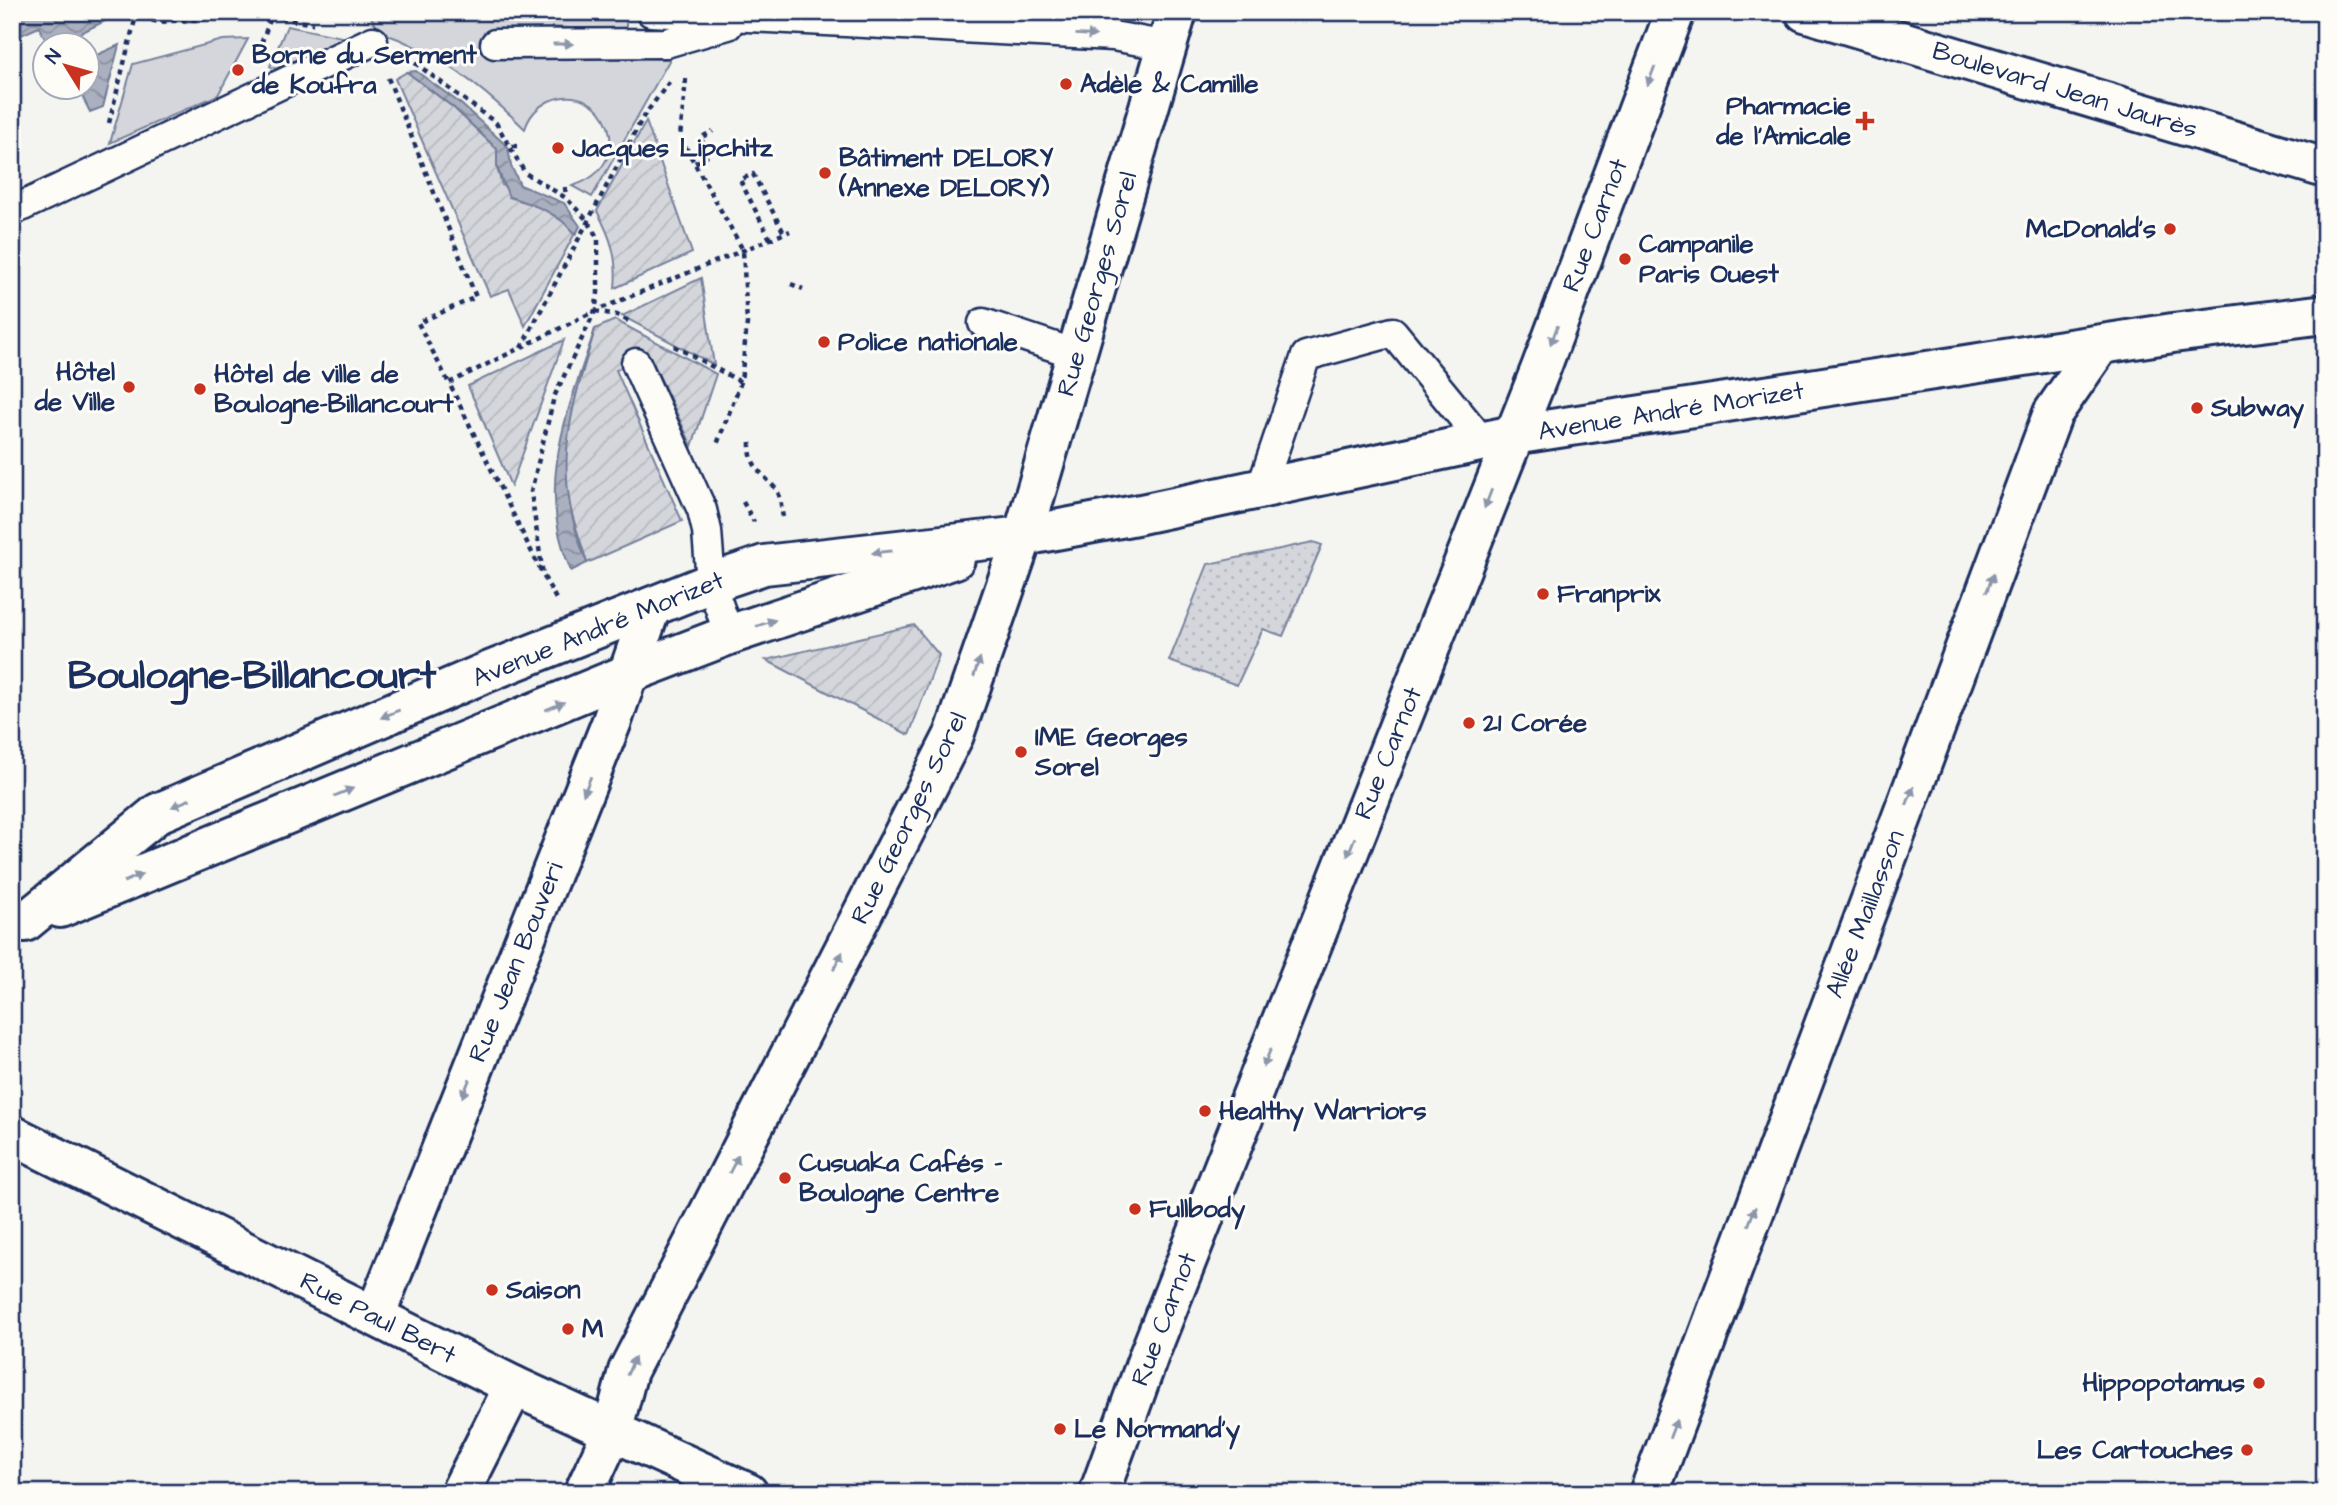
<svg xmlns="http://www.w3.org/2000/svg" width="2337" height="1505" font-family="'Architects Daughter',sans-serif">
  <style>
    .grass { fill: #d4d6db; stroke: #78829c; stroke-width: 2 }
    .park { fill: url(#park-dots); stroke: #78829c; stroke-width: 2 }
    .garden { fill: url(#garden-furrows); stroke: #78829c; stroke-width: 2 }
    .water { fill: url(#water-waves); stroke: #717c98; stroke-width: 2 }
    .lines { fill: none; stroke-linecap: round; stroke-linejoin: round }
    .service-casing { stroke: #1b2f5e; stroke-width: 33 }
    .minor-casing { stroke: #1b2f5e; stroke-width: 44 }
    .tertiary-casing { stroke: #1b2f5e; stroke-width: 44 }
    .secondary-casing { stroke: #1b2f5e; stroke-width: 44 }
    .path { stroke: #1b2f5e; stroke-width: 4.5; stroke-dasharray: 5 5; stroke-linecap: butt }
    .service { stroke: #fdfcf7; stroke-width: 28 }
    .minor { stroke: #fdfcf7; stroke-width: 38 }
    .tertiary { stroke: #fdfcf7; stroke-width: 38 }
    .secondary { stroke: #fdfcf7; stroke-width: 38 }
    .oneway { fill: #8c96aa }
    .poi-dot { fill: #c8321e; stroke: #fdfcf7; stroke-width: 2.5 }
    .labels { text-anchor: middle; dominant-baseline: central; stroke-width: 6; stroke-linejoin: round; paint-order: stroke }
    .poi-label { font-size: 26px; font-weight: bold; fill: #1b2f5e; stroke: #fdfcf7; text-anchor: start }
    .street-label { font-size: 26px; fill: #1b2f5e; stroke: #fdfcf7 }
    .town-label { font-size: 40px; font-weight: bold; fill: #1b2f5e; stroke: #fdfcf7 }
  </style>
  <defs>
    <pattern id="park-dots" width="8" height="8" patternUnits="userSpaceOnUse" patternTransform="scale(1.75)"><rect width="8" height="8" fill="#d4d6db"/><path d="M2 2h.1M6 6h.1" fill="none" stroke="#b5b8be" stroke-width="1.8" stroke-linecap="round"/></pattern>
    <pattern id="garden-furrows" width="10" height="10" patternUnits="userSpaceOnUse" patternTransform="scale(1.75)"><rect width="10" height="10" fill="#d4d6db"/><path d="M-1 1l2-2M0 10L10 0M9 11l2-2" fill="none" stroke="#b5b8be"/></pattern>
    <pattern id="water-waves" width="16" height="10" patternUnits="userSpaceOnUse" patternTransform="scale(1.75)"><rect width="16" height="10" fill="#aab0bf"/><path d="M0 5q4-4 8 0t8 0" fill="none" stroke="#8a909e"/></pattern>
  </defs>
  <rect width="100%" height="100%" fill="#f4f4f1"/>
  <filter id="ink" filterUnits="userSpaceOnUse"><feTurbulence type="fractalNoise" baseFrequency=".0143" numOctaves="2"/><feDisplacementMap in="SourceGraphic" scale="14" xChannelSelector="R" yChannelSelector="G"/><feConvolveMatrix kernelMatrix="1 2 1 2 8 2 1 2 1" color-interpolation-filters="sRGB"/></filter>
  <g filter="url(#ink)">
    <g class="grass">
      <path d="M368,12H547L626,19V31L552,27L550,54L670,59L592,197L572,186C641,166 607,77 549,101C537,107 529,116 525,129C482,87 437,51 380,32Z"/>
      <path d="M287,26L347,38L275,69L270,66Z"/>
      <path d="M248,39L218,95L110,143L133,64L223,40Z"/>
    </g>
    <path class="park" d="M1313,542L1322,545L1283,636L1263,629L1237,685L1169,661L1208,564Z"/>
    <g class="garden">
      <path d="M407,72L454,108L497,149V168L502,185L563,220L574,235L525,326L509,289L490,296L395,79Z"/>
      <path d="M646,121L692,253L615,288C618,257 611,238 597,211Z"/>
      <path d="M701,278L714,365L622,316Z"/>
      <path d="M615,320L716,374L692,446L650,356L616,370L682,521L587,563C581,541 572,518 567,495C556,442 581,380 595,329Z"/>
      <path d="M564,340L511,486L468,386Z"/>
      <path d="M914,625L939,655L909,735L766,660Z"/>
    </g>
    <g class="water">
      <path d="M28,12H78L109,19L68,39L70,45H48L39,27L12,39V16Z"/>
      <path d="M119,45L103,107L90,112L78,88H88V59Z"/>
      <path d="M416,71L461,104L508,147L511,166L520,185L564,203L580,226L576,234C557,213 536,205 509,197L497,167V149L454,108L407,72Z"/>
      <path d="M595,329C568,419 551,472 587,563L571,571C534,485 568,411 595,329Z"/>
    </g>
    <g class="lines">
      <defs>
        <g id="service">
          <path d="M651,12L1113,36L1167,46"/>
          <path d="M495,44L666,43L728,25"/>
          <path d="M12,211L373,41"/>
          <path d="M983,323L1076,354"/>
          <path d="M636,363L702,510L707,531L711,583L729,635"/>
          <path d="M1261,489L1306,356L1393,332L1483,442"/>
        </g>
        <g id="minor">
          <path d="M12,1135L514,1386L748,1493"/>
          <path d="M375,1316L612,721L651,607"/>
          <path d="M460,1493L514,1386"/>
          <path d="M584,1493L612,1432L628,1371L954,735L1023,536L1177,12"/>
          <path d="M1099,1493L1149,1355L1541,368L1675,12"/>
          <path d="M1649,1493L2053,413L2100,345"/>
        </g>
        <path id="tertiary" d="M1805,12L2325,168"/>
        <g id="secondary">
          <path d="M60,908L630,673L729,635L955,559"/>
          <path d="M25,922L158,813L480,675L711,583L764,565L1023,536L1141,514L1513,435L2173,333L2325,314"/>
        </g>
      </defs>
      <use href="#service" class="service-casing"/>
      <use href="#minor" class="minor-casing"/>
      <use href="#tertiary" class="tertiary-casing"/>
      <use href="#secondary" class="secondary-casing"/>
      <g class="path">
        <path d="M123,12L158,22L265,15L313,24"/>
        <path d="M258,52L273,12"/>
        <path d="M407,57L496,123L525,173L566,198L588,221L598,239V293L595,311L554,397L531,492L543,575L556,599"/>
        <path d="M388,78L476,297L418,323L449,383"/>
        <path d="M686,79L680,137L743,250L747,323L741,382L716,447"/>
        <path d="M109,123L137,12"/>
        <path d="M512,146H522"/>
        <path d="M695,163L710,154L700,138L713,131"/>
        <path d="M565,187L566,197"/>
        <path d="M770,239L740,180L753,174L784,233"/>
        <path d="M791,284L803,289"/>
        <path d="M595,311L617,315L632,323"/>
        <path d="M674,346L741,382"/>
        <path d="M521,348L643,117L670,81"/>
        <path d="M750,442C749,467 762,473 776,489C781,495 781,509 783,517"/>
        <path d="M743,502L754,522"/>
        <path d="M541,571L449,383L595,311L790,231"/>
      </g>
      <use href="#service" class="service"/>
      <use href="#minor" class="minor"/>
      <use href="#tertiary" class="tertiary"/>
      <use href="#secondary" class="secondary"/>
    </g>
    <defs><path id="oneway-solid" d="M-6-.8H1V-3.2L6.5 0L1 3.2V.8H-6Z" transform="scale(1.75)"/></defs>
    <g class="oneway">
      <use href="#oneway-solid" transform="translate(1086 35) rotate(3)"/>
      <use href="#oneway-solid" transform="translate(563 44)"/>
      <use href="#oneway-solid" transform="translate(1651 76) rotate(111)"/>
      <use href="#oneway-solid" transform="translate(1554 335) rotate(111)"/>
      <use href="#oneway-solid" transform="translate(1488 499) rotate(111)"/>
      <use href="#oneway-solid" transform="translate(882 552) rotate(174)"/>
      <use href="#oneway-solid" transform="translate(1990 583) rotate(-69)"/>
      <use href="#oneway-solid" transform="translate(766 623) rotate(-18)"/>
      <use href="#oneway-solid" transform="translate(977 667) rotate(-71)"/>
      <use href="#oneway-solid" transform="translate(555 706) rotate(-23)"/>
      <use href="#oneway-solid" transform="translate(390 714) rotate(157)"/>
      <use href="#oneway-solid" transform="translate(587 786) rotate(112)"/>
      <use href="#oneway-solid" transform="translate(344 792) rotate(-22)"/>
      <use href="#oneway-solid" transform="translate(1910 796) rotate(-69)"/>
      <use href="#oneway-solid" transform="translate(181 803) rotate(157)"/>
      <use href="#oneway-solid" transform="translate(1351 847) rotate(112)"/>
      <use href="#oneway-solid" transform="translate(133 878) rotate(-23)"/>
      <use href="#oneway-solid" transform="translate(838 961) rotate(-63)"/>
      <use href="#oneway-solid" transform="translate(1267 1058) rotate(112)"/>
      <use href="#oneway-solid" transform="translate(466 1088) rotate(112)"/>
      <use href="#oneway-solid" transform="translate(734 1164) rotate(-63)"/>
      <use href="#oneway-solid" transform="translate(1752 1216) rotate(-69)"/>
      <use href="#oneway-solid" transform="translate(631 1366) rotate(-66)"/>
      <use href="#oneway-solid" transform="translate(1673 1429) rotate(-69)"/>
    </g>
  </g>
  <g class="poi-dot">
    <circle cx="238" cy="70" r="7"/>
    <circle cx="1066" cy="84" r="7"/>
    <path d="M1861.5 110.5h7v7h7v7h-7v7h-7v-7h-7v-7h7z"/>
    <circle cx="558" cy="148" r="7"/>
    <circle cx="825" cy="173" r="7"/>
    <circle cx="2170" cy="229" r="7"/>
    <circle cx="1625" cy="259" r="7"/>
    <circle cx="824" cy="342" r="7"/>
    <circle cx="129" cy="387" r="7"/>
    <circle cx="200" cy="389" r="7"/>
    <circle cx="2197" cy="408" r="7"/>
    <circle cx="1543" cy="594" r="7"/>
    <circle cx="1469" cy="723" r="7"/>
    <circle cx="1021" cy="752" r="7"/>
    <circle cx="1205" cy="1111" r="7"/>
    <circle cx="785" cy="1178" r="7"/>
    <circle cx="1135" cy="1209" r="7"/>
    <circle cx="492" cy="1290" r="7"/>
    <circle cx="568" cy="1329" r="7"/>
    <circle cx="2259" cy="1383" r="7"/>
    <circle cx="1060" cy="1429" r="7"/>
    <circle cx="2247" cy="1450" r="7"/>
  </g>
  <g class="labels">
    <g class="poi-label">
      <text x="252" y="55">Borne du Serment<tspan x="252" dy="30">de Koufra</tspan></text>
      <text x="1080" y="84">Adèle &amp; Camille</text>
      <text x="1851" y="106" text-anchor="end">Pharmacie<tspan x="1851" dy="30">de l'Amicale</tspan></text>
      <text x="572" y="148">Jacques Lipchitz</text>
      <text x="839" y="158">Bâtiment DELORY<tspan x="839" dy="30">(Annexe DELORY)</tspan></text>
      <text x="2156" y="229" text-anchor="end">McDonald's</text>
      <text x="1639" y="244">Campanile<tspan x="1639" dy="30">Paris Ouest</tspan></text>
      <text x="838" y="342">Police nationale</text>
      <text x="115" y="372" text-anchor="end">Hôtel<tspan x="115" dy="30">de Ville</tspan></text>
      <text x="214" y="374">Hôtel de ville de<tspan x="214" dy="30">Boulogne-Billancourt</tspan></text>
      <text x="2211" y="408">Subway</text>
      <text x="1557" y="594">Franprix</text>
      <text x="1483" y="723">21 Corée</text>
      <text x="1035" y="737">IME Georges<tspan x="1035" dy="30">Sorel</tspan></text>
      <text x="1219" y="1111">Healthy Warriors</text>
      <text x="799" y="1163">Cusuaka Cafés -<tspan x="799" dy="30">Boulogne Centre</tspan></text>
      <text x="1149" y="1209">Fullbody</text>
      <text x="506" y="1290">Saison</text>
      <text x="582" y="1329">M</text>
      <text x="2245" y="1383" text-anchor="end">Hippopotamus</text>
      <text x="1074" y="1429">Le Normand'y</text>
      <text x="2233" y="1450" text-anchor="end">Les Cartouches</text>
    </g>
    <g class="street-label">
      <text transform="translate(2065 90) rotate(17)">Boulevard Jean Jaurès</text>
      <text transform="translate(1595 225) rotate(-69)">Rue Carnot</text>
      <text transform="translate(1097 284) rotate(-74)">Rue Georges Sorel</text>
      <text transform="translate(1671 411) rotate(-9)">Avenue André Morizet</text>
      <text transform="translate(598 629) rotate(-22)">Avenue André Morizet</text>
      <text transform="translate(1388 753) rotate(-68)">Rue Carnot</text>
      <text transform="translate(909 818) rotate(-64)">Rue Georges Sorel</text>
      <text transform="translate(1865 914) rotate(-69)">Allée Maillasson</text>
      <text transform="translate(516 962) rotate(-68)">Rue Jean Bouveri</text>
      <text transform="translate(378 1318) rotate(27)">Rue Paul Bert</text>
      <text transform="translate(1164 1319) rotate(-69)">Rue Carnot</text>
    </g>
    <g class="town-label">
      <text x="252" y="676">Boulogne-Billancourt</text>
    </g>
  </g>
  <rect width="2337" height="1505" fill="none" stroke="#fdfcf7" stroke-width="42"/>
  <rect x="21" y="21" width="2295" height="1463" fill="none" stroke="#1b2f5e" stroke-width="2.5" filter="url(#ink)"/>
  <g transform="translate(66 66) rotate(307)"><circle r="33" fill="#fdfcf7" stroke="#a3aaba" stroke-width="2"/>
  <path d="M0-5L12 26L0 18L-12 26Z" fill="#c8321e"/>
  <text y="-10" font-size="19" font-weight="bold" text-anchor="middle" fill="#1b2f5e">N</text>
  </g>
</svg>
